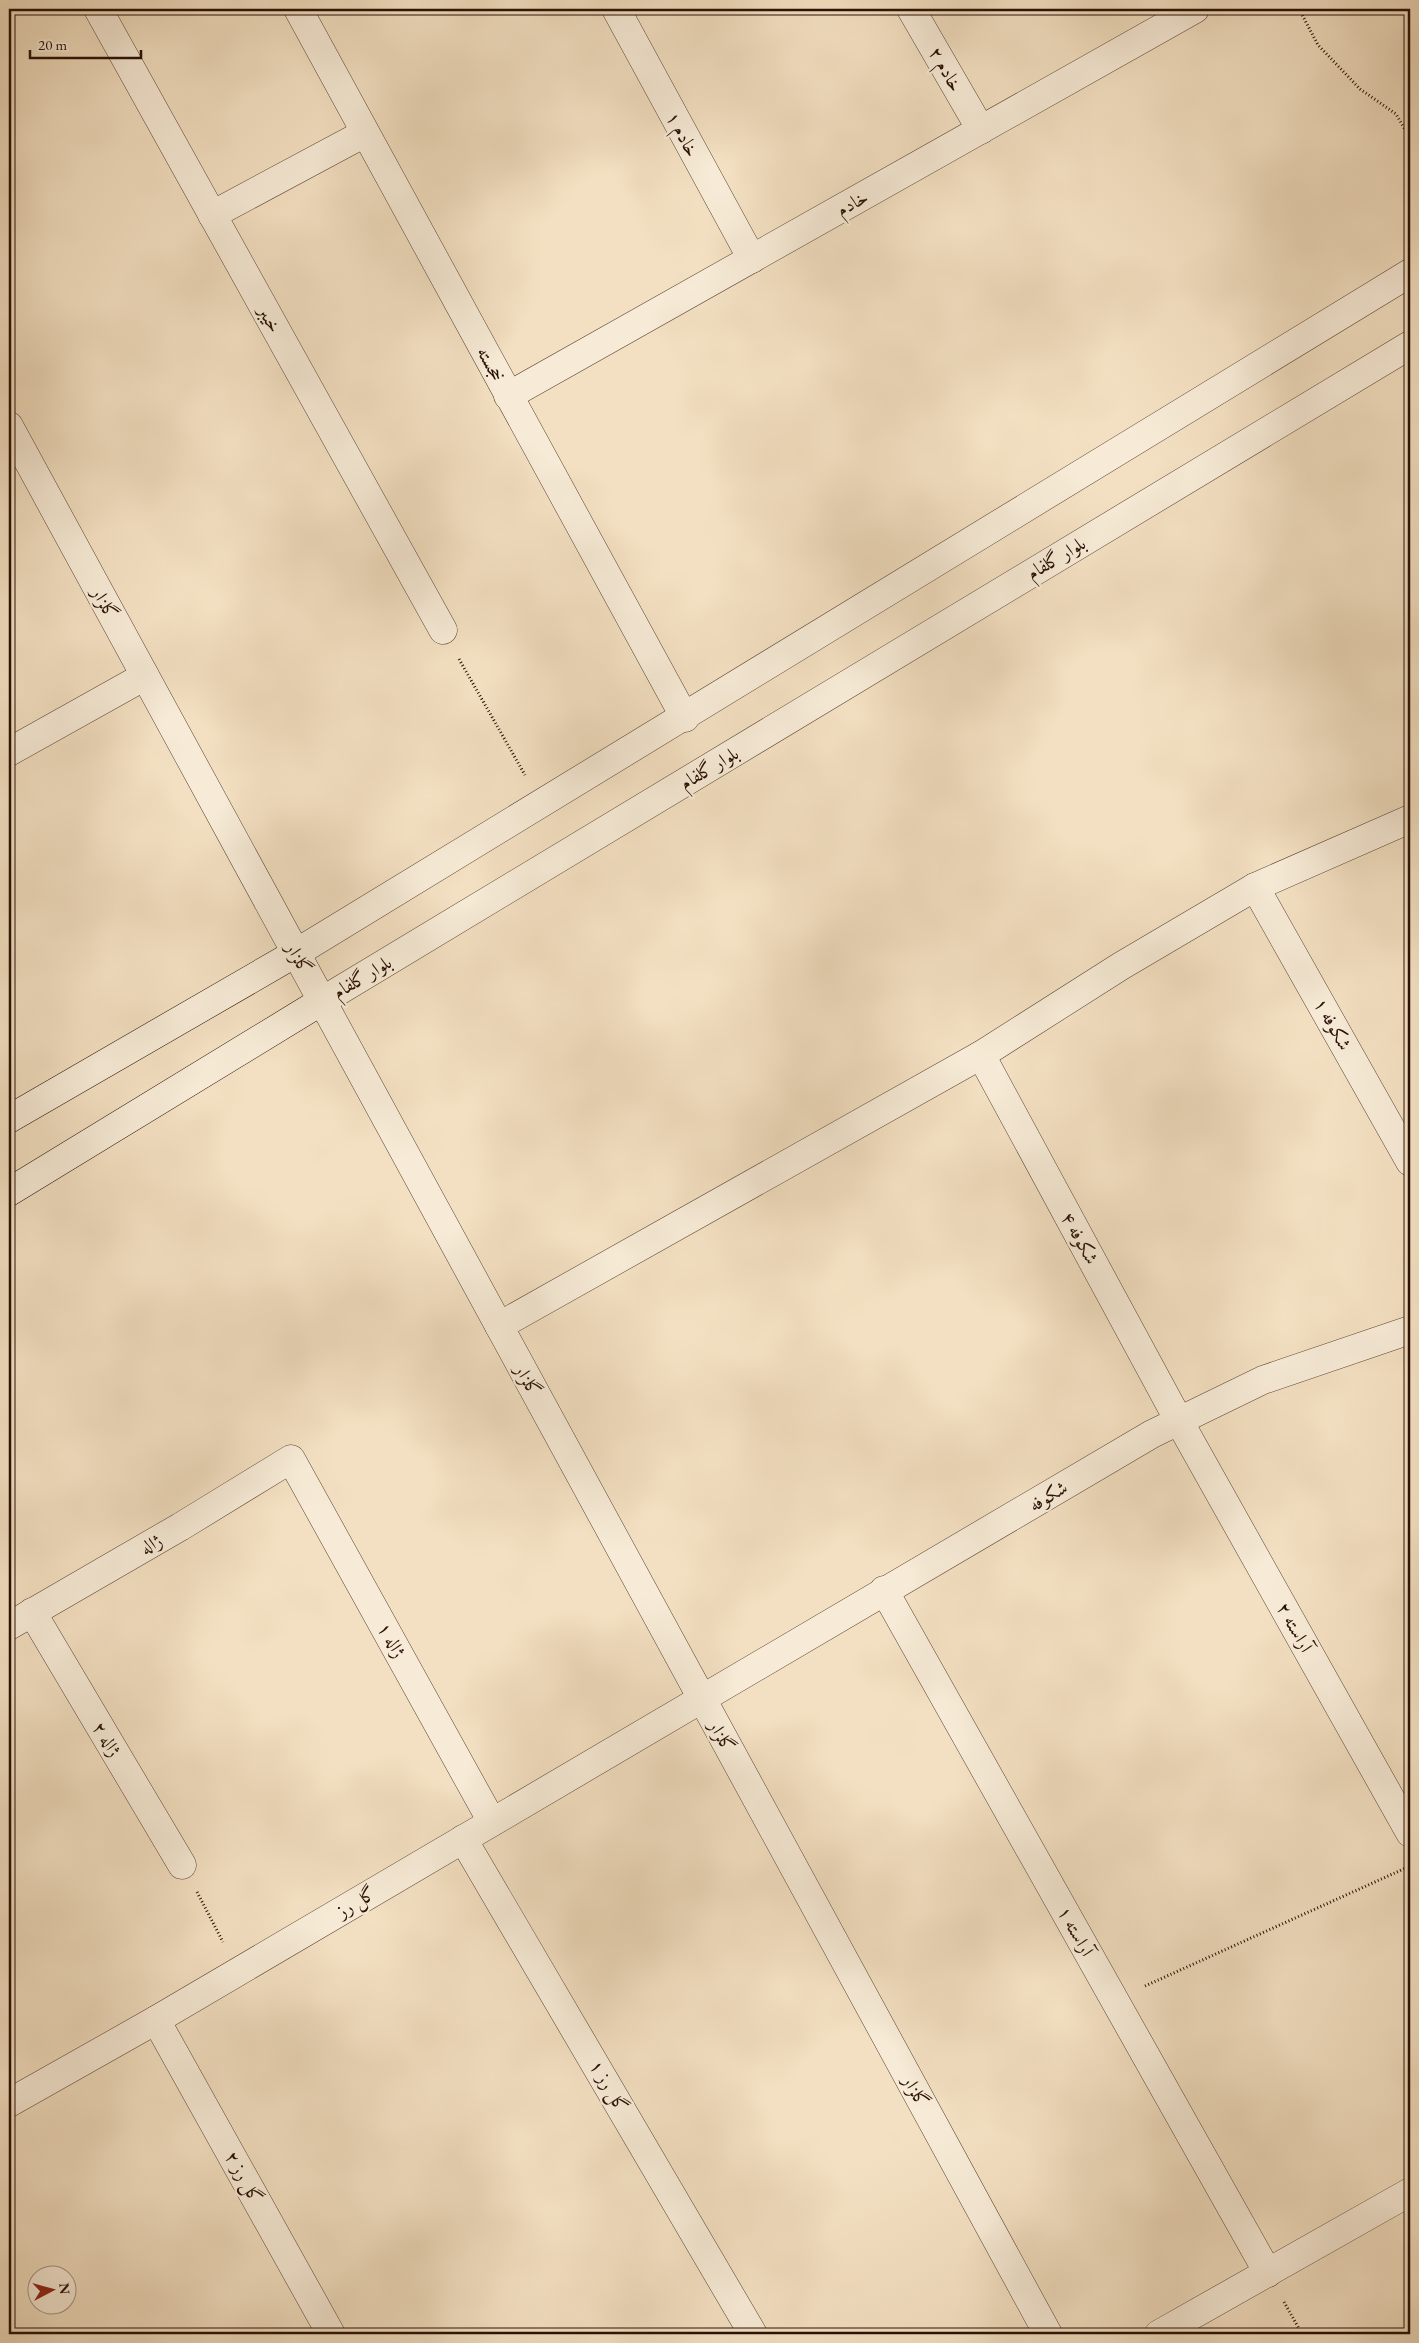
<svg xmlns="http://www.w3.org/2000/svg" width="1419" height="2343" font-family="'EB Garamond',Amiri,serif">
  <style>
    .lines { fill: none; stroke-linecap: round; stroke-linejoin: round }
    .minor-casing { stroke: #5c4435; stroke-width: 29 }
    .tertiary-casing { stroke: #5c4435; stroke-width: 29 }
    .secondary-casing { stroke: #291006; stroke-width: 29 }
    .path { stroke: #291006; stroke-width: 3; stroke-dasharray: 1 2.5; stroke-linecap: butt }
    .minor { stroke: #f7ebd7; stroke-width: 28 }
    .tertiary { stroke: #f7ebd7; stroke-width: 28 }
    .secondary { stroke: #f7ebd7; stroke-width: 28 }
    .labels { text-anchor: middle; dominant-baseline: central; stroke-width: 4.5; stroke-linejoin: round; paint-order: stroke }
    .street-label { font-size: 19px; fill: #291006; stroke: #f7ebd7 }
  </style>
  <rect width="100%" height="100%" fill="#f3e0c2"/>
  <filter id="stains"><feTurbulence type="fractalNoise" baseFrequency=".004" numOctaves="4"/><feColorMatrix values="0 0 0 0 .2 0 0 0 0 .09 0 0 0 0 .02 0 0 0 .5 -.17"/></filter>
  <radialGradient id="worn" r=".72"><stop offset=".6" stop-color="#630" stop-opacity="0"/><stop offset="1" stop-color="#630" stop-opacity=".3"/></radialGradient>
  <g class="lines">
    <defs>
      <g id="minor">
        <path d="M98,9L443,630"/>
        <path d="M298,9L685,718"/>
        <path d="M616,9L752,259"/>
        <path d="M911,9L981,130"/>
        <path d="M212,215L365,133"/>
        <path d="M508,396L1195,9"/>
        <path d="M9,752L145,676"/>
        <path d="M1255,887L1410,1162"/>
        <path d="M296,953L1410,273"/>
        <path d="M322,1001L1410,345"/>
        <path d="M981,1055L1179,1421L1410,1833"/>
        <path d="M499,1326L981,1055L1121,966L1255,887L1410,819"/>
        <path d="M884,1590L1268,2273"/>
        <path d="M32,1612L182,1865"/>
        <path d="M9,1626L180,1527L291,1459L492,1822"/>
        <path d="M463,1839L753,2334"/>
        <path d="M156,2020L331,2334"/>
        <path d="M9,2103L156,2020L1152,1434L1263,1380L1410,1330"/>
        <path d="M1159,2334L1410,2192"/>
      </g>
      <path id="tertiary" d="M9,426L1048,2334"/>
      <g id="secondary">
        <path d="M9,1119L296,953"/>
        <path d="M9,1192L322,1001"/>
      </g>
    </defs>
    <use href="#minor" class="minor-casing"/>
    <use href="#tertiary" class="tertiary-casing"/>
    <use href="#secondary" class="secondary-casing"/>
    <g class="path">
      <path d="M1299,9L1318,45L1360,89L1396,114L1410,138"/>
      <path d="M459,659L525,775"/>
      <path d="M197,1892L223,1942"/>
      <path d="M1145,1986L1408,1867"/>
      <path d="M1284,2302L1302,2334"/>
    </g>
    <use href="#minor" class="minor"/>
    <use href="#tertiary" class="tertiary"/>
    <use href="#secondary" class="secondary"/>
  </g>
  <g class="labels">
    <g class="street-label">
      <text transform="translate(946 69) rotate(60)">۲ خادم</text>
      <text transform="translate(683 134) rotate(62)">۱ خادم</text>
      <text transform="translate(852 203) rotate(-29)">خادم</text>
      <text transform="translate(270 319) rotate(61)">خیبر</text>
      <text transform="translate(491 364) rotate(61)">خجسته</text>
      <text transform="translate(1056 558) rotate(-31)">بلوار گلفام</text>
      <text transform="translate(105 603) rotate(61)">گلزار</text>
      <text transform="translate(709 768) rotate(-31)">بلوار گلفام</text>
      <text transform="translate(299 958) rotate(61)">گلزار</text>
      <text transform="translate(362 977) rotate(-31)">بلوار گلفام</text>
      <text transform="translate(1333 1024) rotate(61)">شکوفه ۱</text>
      <text transform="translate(1080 1238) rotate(61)">شکوفه ۴</text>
      <text transform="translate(528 1380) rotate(61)">گلزار</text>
      <text transform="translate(1048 1496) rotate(-31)">شکوفه</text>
      <text transform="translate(151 1544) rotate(-30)">ژاله</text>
      <text transform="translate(1295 1627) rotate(61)">آراسته ۲</text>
      <text transform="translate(392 1640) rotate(61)">ژاله ۱</text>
      <text transform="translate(722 1736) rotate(61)">گلزار</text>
      <text transform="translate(107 1739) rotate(59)">ژاله ۲</text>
      <text transform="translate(356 1902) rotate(-31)">گل رز</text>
      <text transform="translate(1076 1931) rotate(61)">آراسته ۱</text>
      <text transform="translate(609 2086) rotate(60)">گل رز ۱</text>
      <text transform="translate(916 2091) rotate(61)">گلزار</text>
      <text transform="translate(244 2177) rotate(61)">گل رز ۲</text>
    </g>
  </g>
  <rect width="1419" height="2343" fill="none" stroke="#f3e0c2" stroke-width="30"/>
  <rect x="10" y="10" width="1399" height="2323" fill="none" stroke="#291006" stroke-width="2.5"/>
  <rect x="15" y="15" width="1389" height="2313" fill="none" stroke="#291006"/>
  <g transform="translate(52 2290) rotate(84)"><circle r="24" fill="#f7ebd7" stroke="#a59383"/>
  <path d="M0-4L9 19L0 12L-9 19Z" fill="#8f2418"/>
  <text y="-8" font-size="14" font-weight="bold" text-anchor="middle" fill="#291006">N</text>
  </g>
  <path d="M30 50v8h111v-8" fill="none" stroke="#291006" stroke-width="2.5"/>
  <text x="38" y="50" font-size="15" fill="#291006" stroke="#f7ebd7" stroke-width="4" paint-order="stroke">20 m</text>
  <rect width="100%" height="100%" filter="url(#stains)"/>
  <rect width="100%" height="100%" fill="url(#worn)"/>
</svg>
